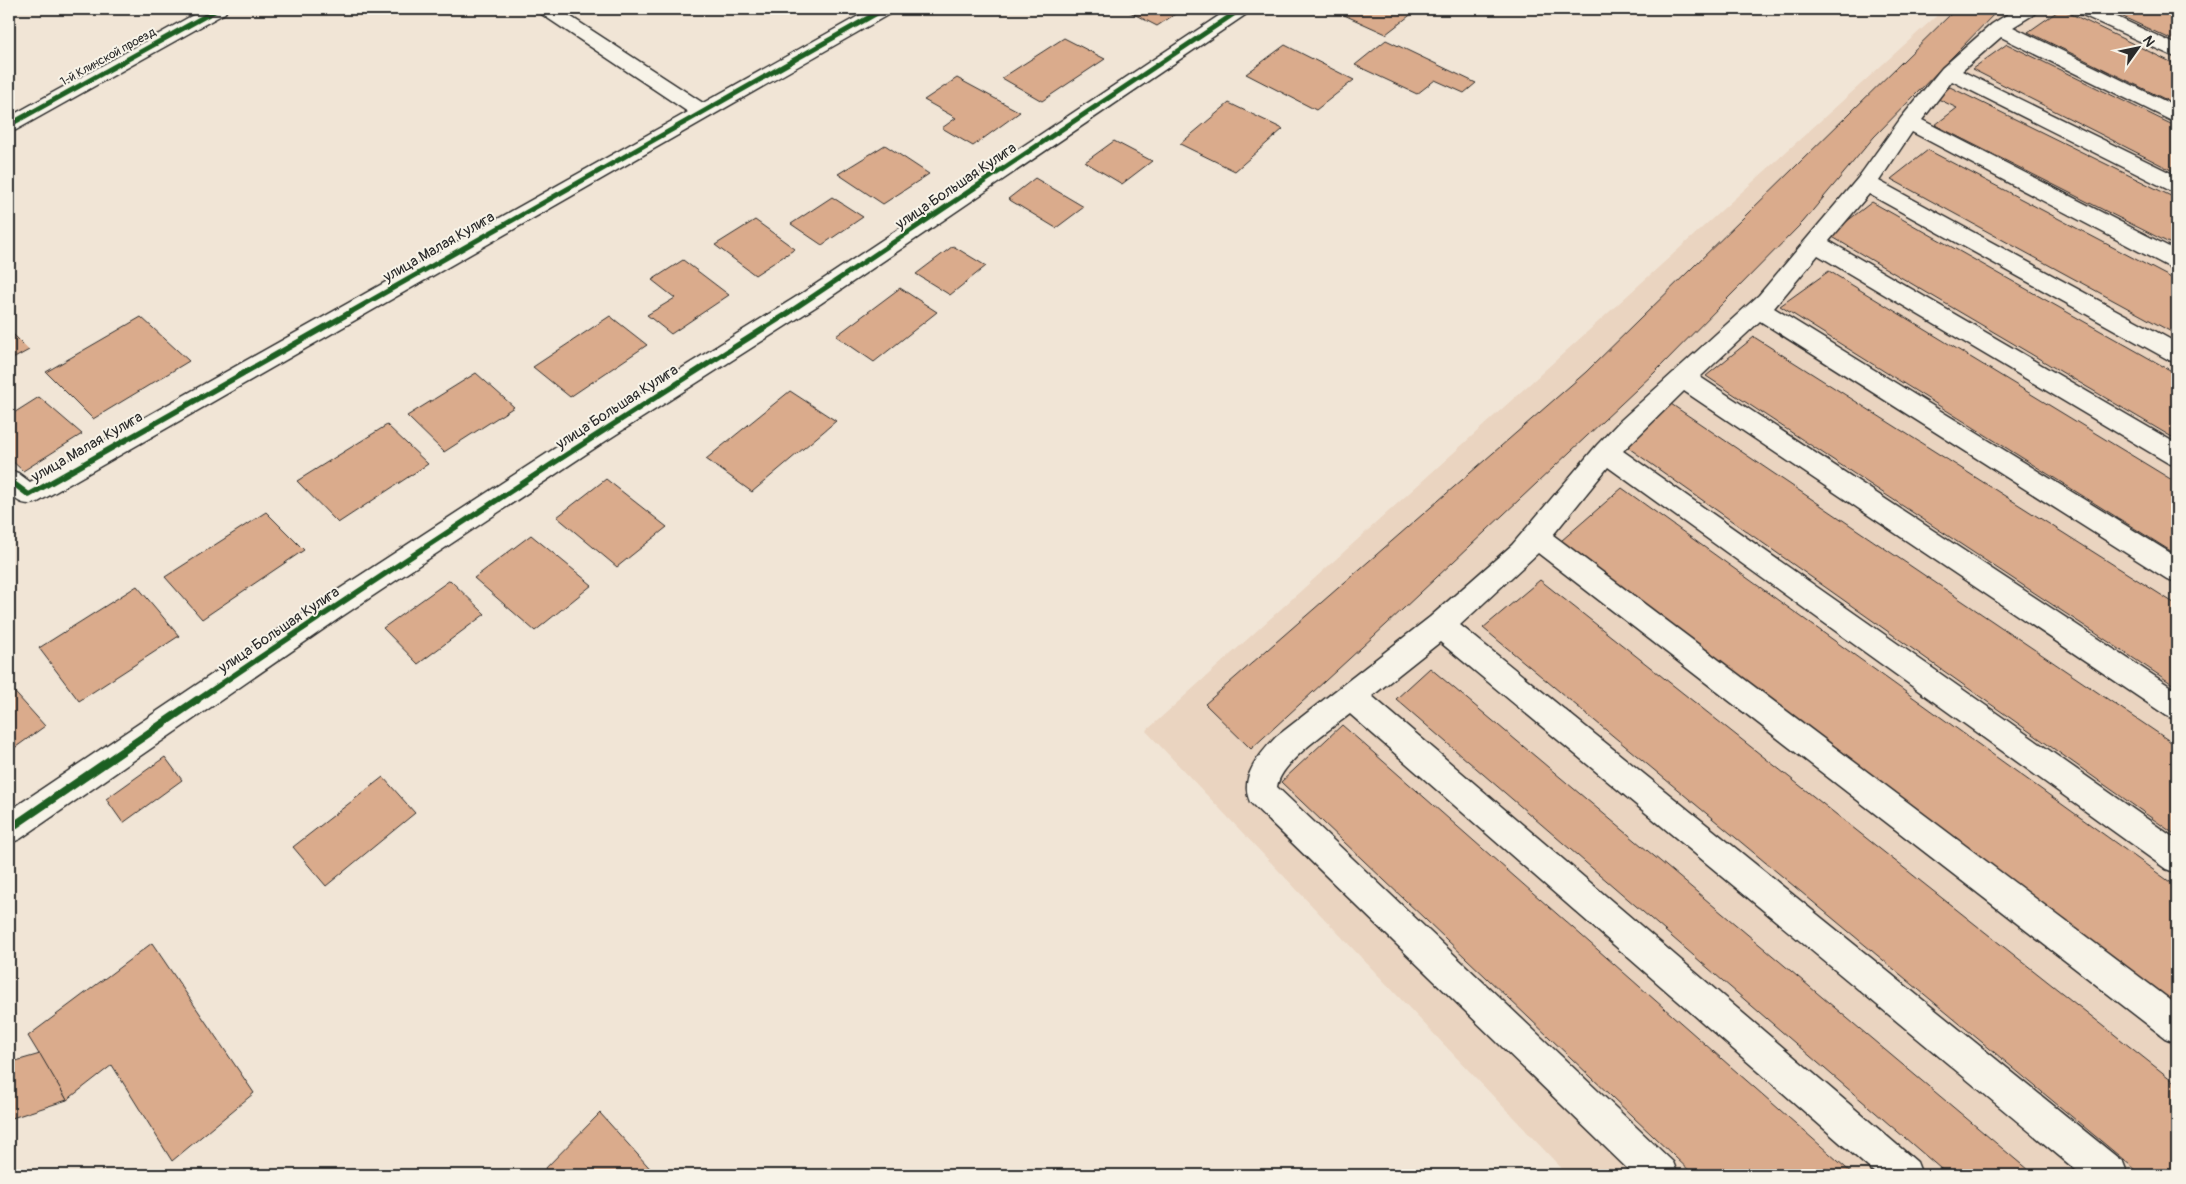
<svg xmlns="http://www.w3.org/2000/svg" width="2186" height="1184" font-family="Pangolin,sans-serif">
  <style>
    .built { fill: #ead4c0 }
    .building { fill: #daab8c; stroke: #2b2b2b }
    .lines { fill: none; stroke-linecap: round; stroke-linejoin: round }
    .minor-casing { stroke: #2b2b2b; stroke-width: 3 }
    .minor { fill: #f7f3e8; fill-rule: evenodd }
    .cycleway-far2-casing { stroke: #f7f3e8; stroke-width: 8 }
    .cycleway-far1-casing { stroke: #f7f3e8; stroke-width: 9 }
    .cycleway-casing { stroke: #f7f3e8; stroke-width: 11 }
    .cycleway-far2 { stroke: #1b5e20; stroke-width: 5 }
    .cycleway-far1 { stroke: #1b5e20; stroke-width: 5.5 }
    .cycleway { stroke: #1b5e20; stroke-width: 8 }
    .labels { text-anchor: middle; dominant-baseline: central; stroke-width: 4; stroke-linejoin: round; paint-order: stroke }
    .far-street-label { font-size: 12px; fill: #2b2b2b; stroke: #f7f3e8 }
    .street-label { font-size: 15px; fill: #2b2b2b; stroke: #f7f3e8 }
  </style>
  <rect width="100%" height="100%" fill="#f1e5d6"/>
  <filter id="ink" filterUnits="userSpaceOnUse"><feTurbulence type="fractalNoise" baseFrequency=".02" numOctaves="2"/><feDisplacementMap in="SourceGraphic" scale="10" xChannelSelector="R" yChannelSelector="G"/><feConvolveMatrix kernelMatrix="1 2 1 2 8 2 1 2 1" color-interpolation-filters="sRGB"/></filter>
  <g filter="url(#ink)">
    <path class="built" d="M1944,9H2177V1175H1568L1146,731Z"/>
    <g class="building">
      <path d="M1124,9H1183L1157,26Z"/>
      <path d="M1331,9H1418L1386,34Z"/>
      <path d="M1956,9H1999L1874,137L1803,222L1654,373L1386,625L1251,749L1205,704L1586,372Z"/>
      <path d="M2061,9L2177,65V105L2028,32Z"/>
      <path d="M2106,9H2177V42Z"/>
      <path d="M1064,38L1105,59L1042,101L1002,78Z"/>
      <path d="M1386,40L1476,83L1464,93L1435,80L1417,94L1355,65Z"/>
      <path d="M2007,44L2177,127V173L1972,69Z"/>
      <path d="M1285,45L1354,80L1316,110L1246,74Z"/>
      <path d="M957,78L1020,112L973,146L942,128L956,118L924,100Z"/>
      <path d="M1950,87L2177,199V247L1935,125L1957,108L1936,98Z"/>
      <path d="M1229,103L1283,129L1235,171L1180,144Z"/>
      <path d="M1114,141L1152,161L1122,184L1085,162Z"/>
      <path d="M885,145L929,174L883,204L838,174Z"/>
      <path d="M1928,150L2177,281V335L1891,179Z"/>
      <path d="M1035,178L1084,207L1056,228L1008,199Z"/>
      <path d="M832,197L863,217L822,245L791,224Z"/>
      <path d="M1872,202L2177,374V440L1829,235Z"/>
      <path d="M755,220L795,249L755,275L715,245Z"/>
      <path d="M953,246L986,266L950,295L916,274Z"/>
      <path d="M683,260L729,295L671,334L647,315L675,298L652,280Z"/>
      <path d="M1829,271L2177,483V555L1780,306Z"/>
      <path d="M900,288L937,312L874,362L836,336Z"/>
      <path d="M610,316L647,345L570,397L533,367Z"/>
      <path d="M141,317L189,361L93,419L46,372Z"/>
      <path d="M9,330L29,350L9,361Z"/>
      <path d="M1754,337L2177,605V687L1706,376Z"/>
      <path d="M476,373L514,407L444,452L407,416Z"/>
      <path d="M790,391L836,421L752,492L706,459Z"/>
      <path d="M39,397L82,434L23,471L9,458V416Z"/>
      <path d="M1671,404L2177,746V836L1623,444Z"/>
      <path d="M387,425L428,464L338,523L297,481Z"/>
      <path d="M606,479L667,527L617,567L557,517Z"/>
      <path d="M1622,488L2177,887V1007L1561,541Z"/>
      <path d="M266,512L304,550L202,619L165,577Z"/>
      <path d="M531,535L592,585L535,631L474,578Z"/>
      <path d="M450,580L485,614L418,664L383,628Z"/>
      <path d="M1540,580L2177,1084V1175H2142L1483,628Z"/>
      <path d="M137,586L179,636L79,701L39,648Z"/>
      <path d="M1430,668L2034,1175H1948L1396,699Z"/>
      <path d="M9,686L45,726L9,752Z"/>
      <path d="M1342,725L1854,1175H1694L1281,782Z"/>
      <path d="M165,757L182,780L123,823L106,799Z"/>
      <path d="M383,777L415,813L326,886L293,847Z"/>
      <path d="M152,943L254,1093L172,1161L112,1065L67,1100L28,1036Z"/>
      <path d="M40,1054L67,1100L9,1119V1063Z"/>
      <path d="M600,1113L656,1175H539Z"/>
    </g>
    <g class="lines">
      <defs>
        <g id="minor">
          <path d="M204,9H227L225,13L16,130L9,131V117Z"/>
          <path d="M538,9H559L703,103L871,9H893L891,13L38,502C25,507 19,502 9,494V470L18,473L30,482L688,112L540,13Z"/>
          <path d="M1229,9H1250L1248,13L820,304L601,444L341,617L20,839L9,844V811L321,601L583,430L804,292Z"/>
          <path d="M2016,9H2038L2036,13L2013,27L2177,107V121L2170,120L2001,37L1962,71L2177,176V192L2169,190L1952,81L1922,120L2177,251V269L2169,267L1912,132L1879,181L2177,343V363L2169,360L1869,194L1829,241L2177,444V466L2168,463L1818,255L1774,308L2177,557V582L2167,579L1760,321L1700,377L2177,691V720L2167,716L1684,391L1623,451L2177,840V873L2166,869L1608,467L1553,535L2177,1005V1043L2165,1038L1538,553L1460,625L2123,1162L2128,1175H2082L1440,642L1372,696L1917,1162L1922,1175H1877L1350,714C1331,729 1280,762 1277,787L1673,1162L1678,1175H1634L1250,802C1239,777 1259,755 1276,737L1430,617L1512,545L1597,445L1620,421L1759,295L1858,178L1901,118L1942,68L1992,24Z"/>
          <path d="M2076,9H2100L2177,45V58L2078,13Z"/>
        </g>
      </defs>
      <use href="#minor" class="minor-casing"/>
      <use href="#minor" class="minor"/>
      <defs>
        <g id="cycleway-far2">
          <path d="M9,125L218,9"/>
          <path d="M349,313L884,9"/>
          <path d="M788,313L1241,9"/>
        </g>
        <g id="cycleway-far1">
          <path d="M9,480L29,495L351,312"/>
          <path d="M196,701C391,568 590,438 790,312"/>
        </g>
        <path id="cycleway" d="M9,829L197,700"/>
      </defs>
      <use href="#cycleway-far2" class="cycleway-far2-casing"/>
      <use href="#cycleway-far1" class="cycleway-far1-casing"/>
      <use href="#cycleway" class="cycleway-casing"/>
      <use href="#cycleway-far2" class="cycleway-far2"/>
      <use href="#cycleway-far1" class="cycleway-far1"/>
      <use href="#cycleway" class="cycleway"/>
    </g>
  </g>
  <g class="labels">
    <g class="far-street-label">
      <text transform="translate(108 57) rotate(-29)">1-й Клинской проезд</text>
    </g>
    <g class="street-label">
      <text transform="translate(956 186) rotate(-34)">улица Большая Кулига</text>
      <text transform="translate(439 247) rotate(-30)">улица Малая Кулига</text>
      <text transform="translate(617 407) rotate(-33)">улица Большая Кулига</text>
      <text transform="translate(87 447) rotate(-30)">улица Малая Кулига</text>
      <text transform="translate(279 630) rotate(-34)">улица Большая Кулига</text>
    </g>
  </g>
  <rect width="2186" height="1184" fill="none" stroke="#f7f3e8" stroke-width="30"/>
  <rect x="15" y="15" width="2156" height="1154" fill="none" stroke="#2b2b2b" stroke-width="2" filter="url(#ink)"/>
  <g transform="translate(2138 48) rotate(57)" stroke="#f7f3e8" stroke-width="4" paint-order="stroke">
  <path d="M0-4L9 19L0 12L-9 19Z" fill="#2b2b2b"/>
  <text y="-8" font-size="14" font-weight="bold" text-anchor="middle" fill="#2b2b2b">N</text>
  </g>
</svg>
